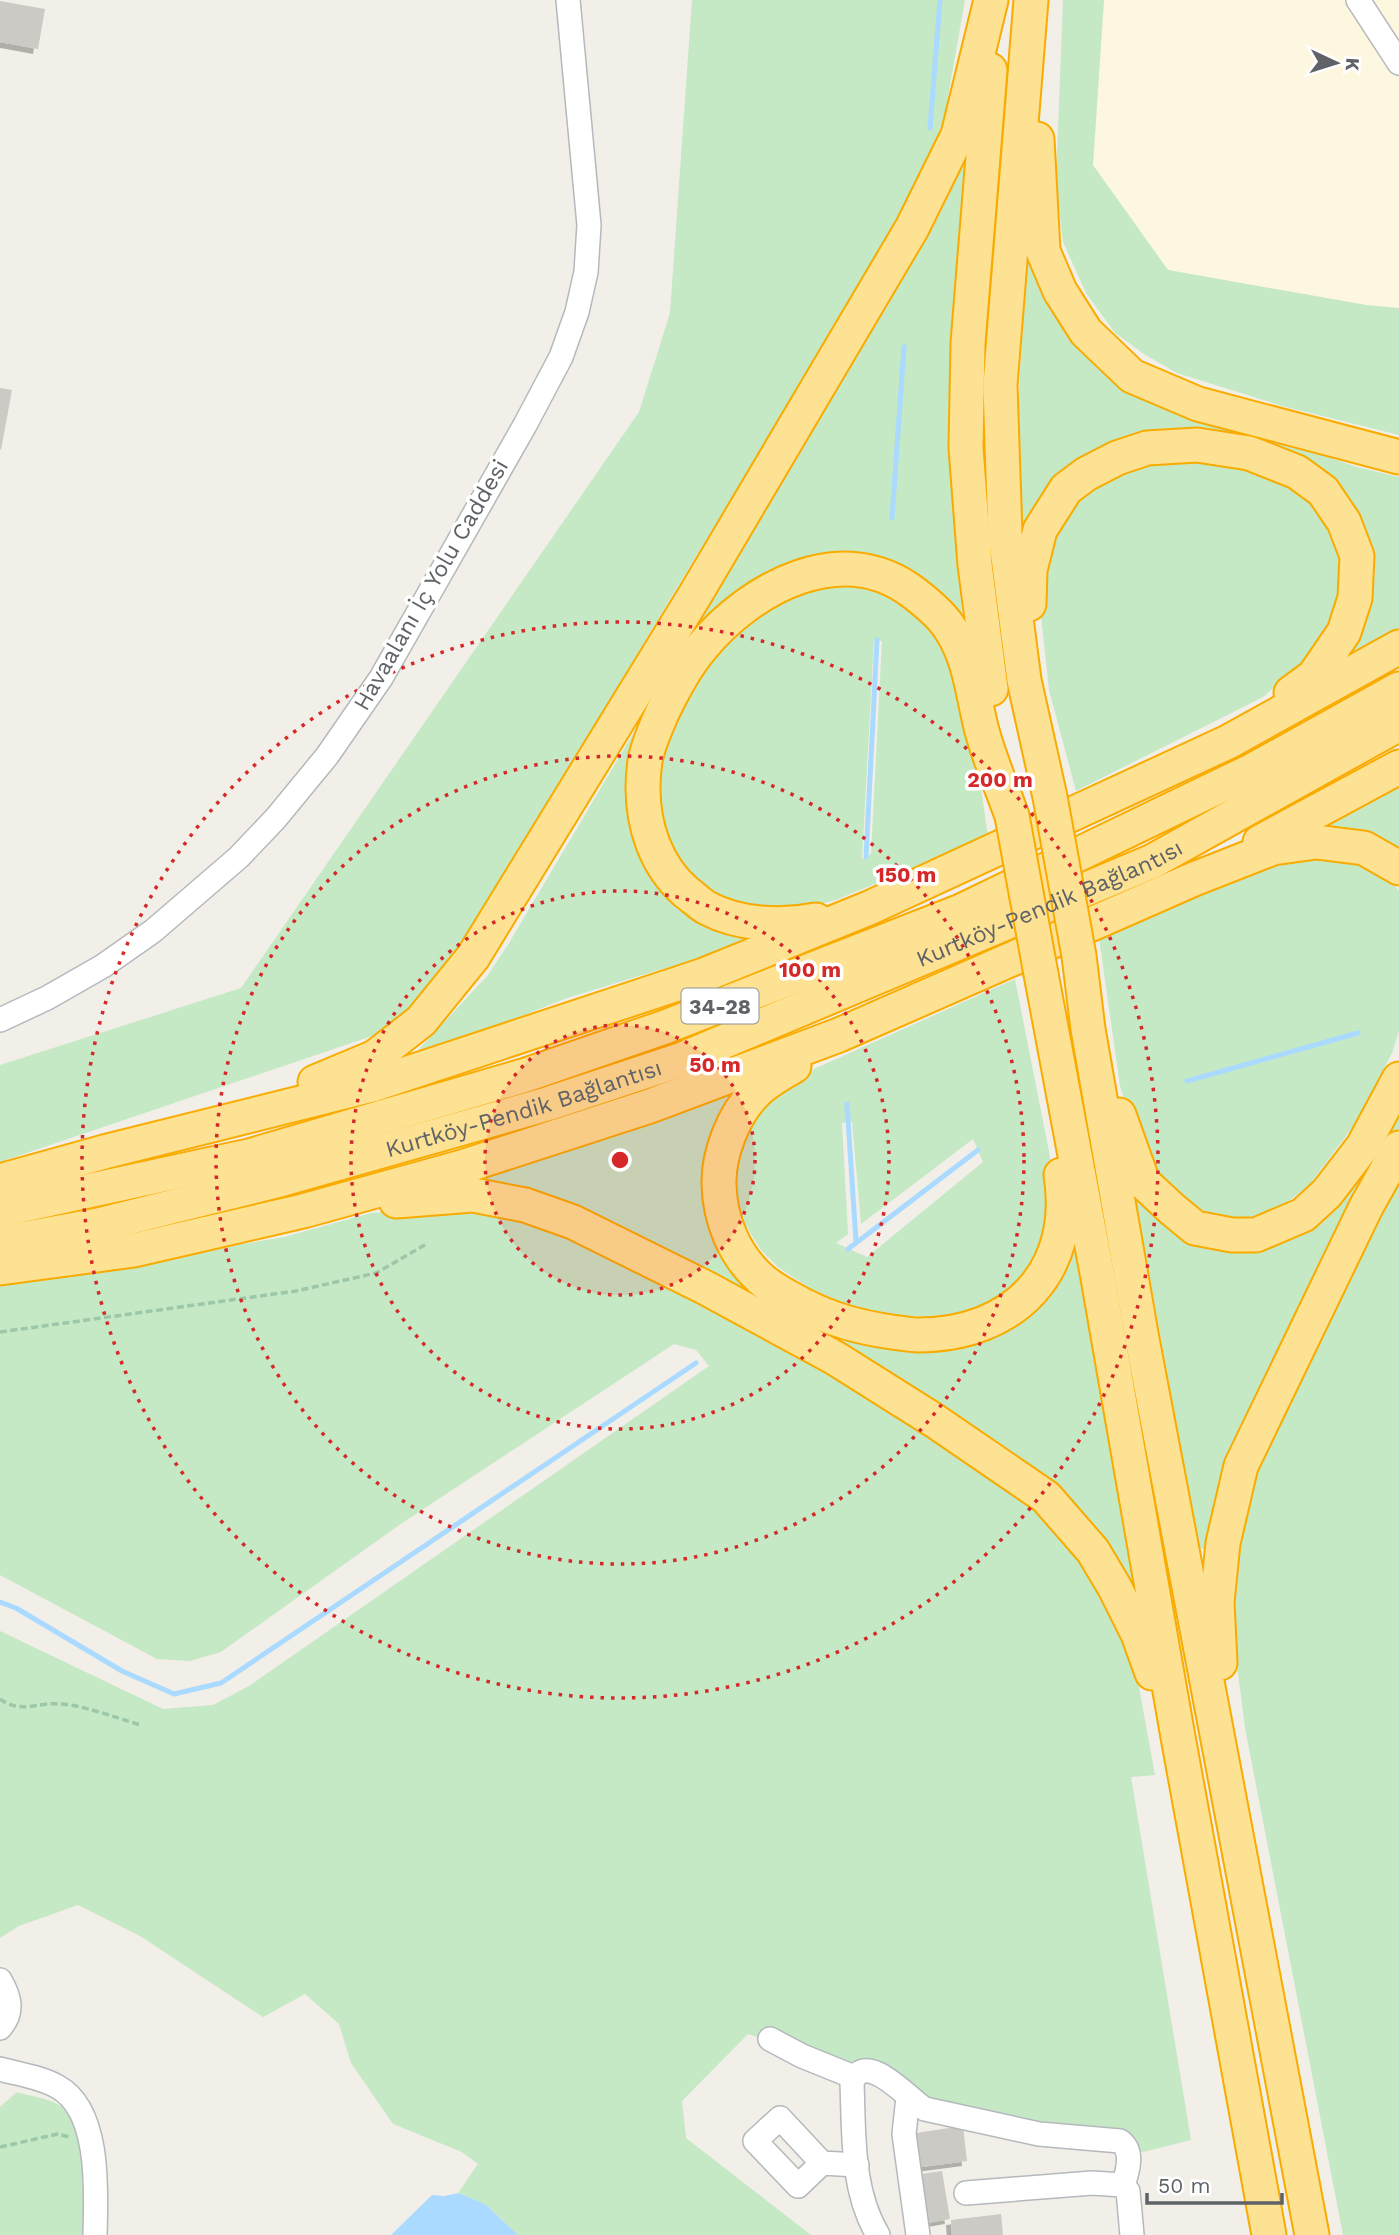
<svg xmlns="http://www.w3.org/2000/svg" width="1399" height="2235" font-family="'Work Sans',sans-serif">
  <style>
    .commercial { fill: #fef7e0 }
    .green { fill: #c5e8c5; fill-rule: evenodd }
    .water { fill: #aadaff }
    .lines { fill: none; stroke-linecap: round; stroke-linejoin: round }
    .stream { stroke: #aadaff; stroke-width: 5 }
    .building { fill: #cccac5; filter: url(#shadow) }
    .minor-casing { stroke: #b5b8bc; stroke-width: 26 }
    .highway-casing { stroke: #f9ab00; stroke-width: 37 }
    .path { stroke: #9cc7a9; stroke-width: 3.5; stroke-dasharray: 7 3.5; stroke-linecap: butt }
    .minor { stroke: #fff; stroke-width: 23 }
    .highway { stroke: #fde293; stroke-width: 33 }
    .highway-bridge-casing { stroke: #f9ab00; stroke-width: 37; stroke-linecap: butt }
    .highway-bridge { stroke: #fde293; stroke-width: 33 }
    .ring { fill: none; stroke: #d62828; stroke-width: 3.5; stroke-dasharray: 3.5 7 }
    .labels { text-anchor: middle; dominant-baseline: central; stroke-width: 7; stroke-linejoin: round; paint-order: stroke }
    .shield { fill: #fff; stroke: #8f9295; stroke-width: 2 }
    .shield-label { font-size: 21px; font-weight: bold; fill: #5f6368 }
    .street-label { font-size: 23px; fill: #5f6368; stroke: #fff }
    .centre { fill: #d62828; stroke: #fff; stroke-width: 3.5 }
    .ring-label { font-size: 21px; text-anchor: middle; font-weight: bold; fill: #d62828; stroke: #fff; stroke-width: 7; stroke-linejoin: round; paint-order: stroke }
  </style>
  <defs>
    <filter id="shadow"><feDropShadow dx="-5" dy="5" stdDeviation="0" flood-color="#0004"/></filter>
  </defs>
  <rect width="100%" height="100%" fill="#f1efe8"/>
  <path class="commercial" d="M1104,0H1399V308L1366,305L1168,270L1093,165Z"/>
  <g class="green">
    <path d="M692,0H965L946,108L934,150L915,188L711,539L704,543L451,962L414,1004L375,1035L0,1162V1065L241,988L639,412L670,313Z"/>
    <path d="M1063,0H1104L1093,165L1168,270L1366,305L1399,308V435L1282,406L1177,373L1144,354L1115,333L1086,293L1063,242L1056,180Z"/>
    <path d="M969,150L951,337V488L963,627L847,557L693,645L636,836L767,937L567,998L408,1061L488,975L509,943L637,727L635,724L941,212Z"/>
    <path d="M1028,249L1092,357L1283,442L1357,467L1399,477V634L1340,667L1347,501L1151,434L1022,538L1018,404Z"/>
    <path d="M1154,458H1202L1268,472L1303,494L1331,526L1341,570L1336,616L1316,652L1263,697L1076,791L1049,690L1041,616L1044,553L1059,514L1096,477Z"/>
    <path d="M870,579L942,633L974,738L988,837L836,900L779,914L726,903L674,862L656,812L660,753L670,726L717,647L792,589ZM874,640L882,641L871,854L862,859Z"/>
    <path d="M1399,779V852L1313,827Z"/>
    <path d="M1313,852C1345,857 1379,862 1399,891V1031L1392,1053L1357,1121L1310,1184L1271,1215L1241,1221L1214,1216L1191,1208L1174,1198L1139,1145L1120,1086L1099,938L1213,883Z"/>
    <path d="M1015,979L1054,1177L1044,1250L1015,1288L992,1304L968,1313L914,1317L869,1310L841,1302L810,1288L779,1268L760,1249L745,1224L734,1186L740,1148L763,1103L816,1068ZM852,1122L861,1224L973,1139L983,1162L867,1257L836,1243L848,1234L842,1123Z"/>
    <path d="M757,1080L724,1110L743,1283L976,1342L1073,1236L1139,1598L1100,1537L595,1220L438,1183Z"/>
    <path d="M1399,1111V1130L1316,1288L1213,1551L1199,1548L1134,1190L1258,1250Z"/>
    <path d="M1399,1174V2235H1343L1245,1728L1231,1618V1561L1260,1451Z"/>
    <path d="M459,1206L574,1234L839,1374L1033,1503L1079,1548L1134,1660L1155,1775L1131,1777L1191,2140L1143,2152L916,2103L907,2087L748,2034L682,2101L686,2138L811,2235H518L485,2204L458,2193L478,2164L462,2152L393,2124L351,2063L339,2024L305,1994L263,2017L140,1936L78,1905L19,1926L0,1938V1631L163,1709L213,1705L249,1686L709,1366L696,1350L674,1344L402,1523L221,1652L190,1661L157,1659L0,1575V1285L284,1237L371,1213Z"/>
    <path d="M17,2092C30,2096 47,2098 59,2105C91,2123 85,2203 85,2235H0V2107Z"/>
  </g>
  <path class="water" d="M458,2193L485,2204L518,2235H391L432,2195L444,2196Z"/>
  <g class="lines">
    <g class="stream">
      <path d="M930,128L940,0"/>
      <path d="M892,518L904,347"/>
      <path d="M866,857L877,640"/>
      <path d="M1187,1081L1358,1033"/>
      <path d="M847,1104L856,1241"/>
      <path d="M848,1249L978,1150"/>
      <path d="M0,1602L16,1608L122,1671L174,1694L221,1683L696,1363"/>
    </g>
  </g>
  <g class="building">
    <path d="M0,1L45,9L38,49L0,42Z"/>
    <path d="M0,388L12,390L1,450L0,449Z"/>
    <path d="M963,2126L967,2161L914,2168L909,2134Z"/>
    <path d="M942,2171L950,2219L921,2224L914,2175Z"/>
    <path d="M1001,2214L1003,2235H952L951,2220Z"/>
  </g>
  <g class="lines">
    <defs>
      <g id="minor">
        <path d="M1358,0L1399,63"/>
        <path d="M0,1020L47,998L103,966L153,931L239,857L276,818L327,756L381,678L525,425L561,357L577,312L586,272L589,225L568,0"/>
        <path d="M0,1980C10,1997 14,2012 0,2028"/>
        <path d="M770,2039L802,2056L854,2077"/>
        <path d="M0,2069C18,2074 41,2077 58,2087C101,2111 96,2193 95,2235"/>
        <path d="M908,2097L904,2134L918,2235"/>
        <path d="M822,2163L798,2186L755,2141L780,2118L822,2163L857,2165"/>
        <path d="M966,2193L1092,2183L1123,2185L1128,2191L1132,2235"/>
        <path d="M878,2235C851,2190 854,2133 852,2083C865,2047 910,2101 925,2109L1039,2134L1120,2141C1134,2151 1128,2171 1123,2185"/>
      </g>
      <g id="highway">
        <path d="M1031,0L1000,385L1005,534L1024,680L1050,797"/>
        <path d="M990,70L968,343L966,448L975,565L991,689"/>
        <path d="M1037,139L1043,251L1060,291L1086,332L1132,376L1198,404L1399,457"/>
        <path d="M1029,604L1030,570L1040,530L1066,489L1086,474L1117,458L1147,448L1197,445L1249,453L1297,472L1323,491L1344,522L1357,556L1355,598L1344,632L1314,676L1291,693"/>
        <path d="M1260,842L1399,767"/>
        <path d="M816,920C781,927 739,925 707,908C700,904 693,897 686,892C671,879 660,862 653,844C643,818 641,789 645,761C648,744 656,727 663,711C674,688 685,667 701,648C751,587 843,538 914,593C927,603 943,616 951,630C971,661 973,697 982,731C990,760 1002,788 1012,816"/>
        <path d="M1079,956L1088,1029L1142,1339L1312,2235"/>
        <path d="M1041,974L1098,1278L1178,1737L1269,2235"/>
        <path d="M794,1066C781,1074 765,1082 755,1093C733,1115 718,1155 719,1185C720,1220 734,1255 761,1279C772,1289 788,1297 801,1304C832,1320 858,1327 892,1332C900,1333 910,1335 918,1335C1014,1335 1076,1271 1061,1175"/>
        <path d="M315,1082L375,1057L421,1021L473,957L695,595L912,228L958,135L991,0"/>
        <path d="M1119,1115L1143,1182L1172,1209L1195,1228L1232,1235H1256L1303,1215L1327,1193L1363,1146L1399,1079"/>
        <path d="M0,1181L104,1152L372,1085L704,975L869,908L1228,742L1399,647"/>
        <path d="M396,1201L473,1195L525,1205L573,1222L706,1288L835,1358L935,1421L1046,1497L1093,1551L1115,1588L1138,1634L1152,1673"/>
        <path d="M0,1210L249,1156L526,1075L665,1027L961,911L1253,770L1399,689"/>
        <path id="s1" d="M0,1243L98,1225L280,1180L547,1104L680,1060L1153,861L1399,724"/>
        <path d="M0,1268L134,1250L303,1211L462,1167L650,1106L839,1035L1194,879L1273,848L1316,842L1364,848L1399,868"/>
        <path d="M1220,1663L1217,1602L1223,1543L1241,1466L1366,1207L1399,1148"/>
      </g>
    </defs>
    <use href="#minor" class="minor-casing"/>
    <use href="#highway" class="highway-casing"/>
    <g class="path">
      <path d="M0,1332L296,1291L376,1273L428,1243"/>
      <path d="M0,1699C17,1711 29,1706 48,1704C75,1701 115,1718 141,1725"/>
      <path d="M0,2147L58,2134L69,2137"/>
    </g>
    <use href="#minor" class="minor"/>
    <use href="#highway" class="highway"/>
    <defs>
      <g id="highway-bridge">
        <path d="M1050,797L1079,956"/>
        <path d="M1012,816L1041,974"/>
      </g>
    </defs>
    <use href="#highway-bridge" class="highway-bridge-casing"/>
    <use href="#highway-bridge" class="highway-bridge"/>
  </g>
  <circle cx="620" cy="1160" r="135" fill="#d62828" fill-opacity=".12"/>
  <g class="ring">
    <circle cx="620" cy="1160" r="135"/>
    <circle cx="620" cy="1160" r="269"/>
    <circle cx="620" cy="1160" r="404"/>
    <circle cx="620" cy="1160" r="538"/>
  </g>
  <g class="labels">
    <rect class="shield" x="681.5" y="988.5" width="77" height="35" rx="5"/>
    <g class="shield-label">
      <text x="720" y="1006">34-28</text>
    </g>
    <g class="street-label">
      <text transform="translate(431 585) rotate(-60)">Havaalanı İç Yolu Caddesi</text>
      <text stroke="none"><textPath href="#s1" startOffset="1106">Kurtköy-Pendik Bağlantısı</textPath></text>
      <text stroke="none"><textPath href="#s1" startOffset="541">Kurtköy-Pendik Bağlantısı</textPath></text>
    </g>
  </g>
  <circle cx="620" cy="1160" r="10" class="centre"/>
  <g class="ring-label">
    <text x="1000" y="787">200 m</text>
    <text x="906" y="882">150 m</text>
    <text x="810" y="977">100 m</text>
    <text x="715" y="1072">50 m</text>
  </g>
  <g transform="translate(1336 63) rotate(94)" stroke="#ffffff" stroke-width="5" paint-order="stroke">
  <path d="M0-5L12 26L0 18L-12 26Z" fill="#5f6368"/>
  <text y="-10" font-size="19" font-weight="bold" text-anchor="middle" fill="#5f6368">K</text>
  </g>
  <path d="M1147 2193v10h135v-10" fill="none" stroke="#5f6368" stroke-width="3.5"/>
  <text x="1158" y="2193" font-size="21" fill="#5f6368" stroke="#ffffff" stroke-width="5" paint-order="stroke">50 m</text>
</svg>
